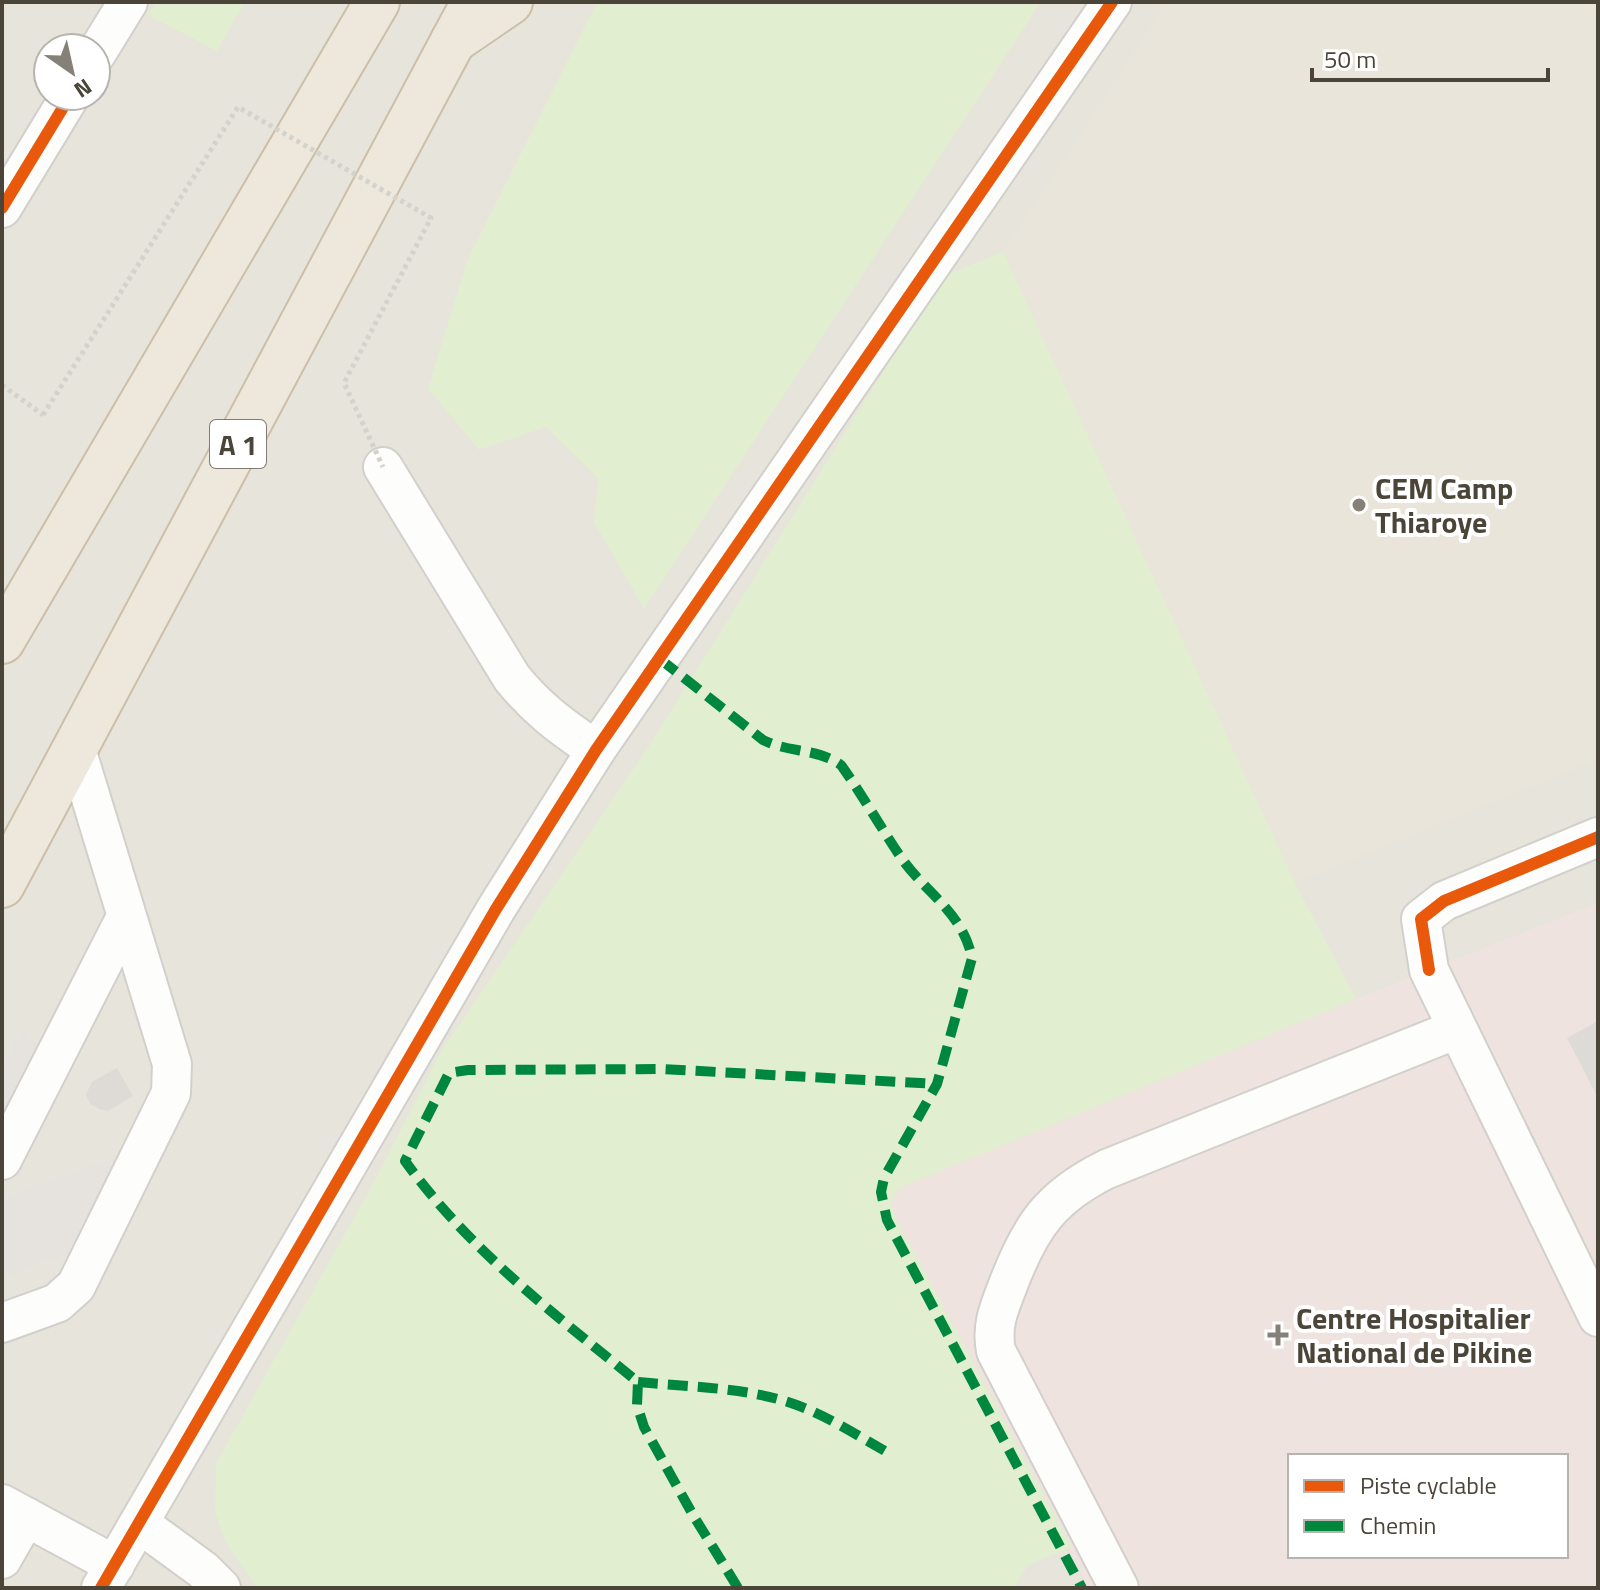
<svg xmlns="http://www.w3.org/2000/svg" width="1600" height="1590" font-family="'Titillium Web',sans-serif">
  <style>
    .residential { fill: #e7e4dc; fill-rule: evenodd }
    .education { fill: #eae5da }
    .medical { fill: #eee3df; fill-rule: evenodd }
    .green { fill: #e1eecf }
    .parking { fill: #e6e3df }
    .building { fill: #dedbd6 }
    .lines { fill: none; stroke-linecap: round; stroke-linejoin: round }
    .minor-casing { stroke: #d2d0cb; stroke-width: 42 }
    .highway-casing { stroke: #ccbfa9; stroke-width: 48 }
    .path { stroke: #d3d2cc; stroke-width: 5; stroke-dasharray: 4 4; stroke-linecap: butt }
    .minor { stroke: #fdfdfc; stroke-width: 38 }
    .highway { stroke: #ede8db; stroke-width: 44 }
    .path-bridge { stroke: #d3d2cc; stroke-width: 5; stroke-dasharray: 4 4; stroke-linecap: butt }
    .quiet { stroke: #00873e; stroke-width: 10; stroke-dasharray: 20 10; stroke-linecap: butt }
    .cycleway-casing { stroke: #fff; stroke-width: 17 }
    .cycleway { stroke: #e8590c; stroke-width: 12 }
    .poi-dot { fill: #868178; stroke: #fff; stroke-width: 3 }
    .labels { text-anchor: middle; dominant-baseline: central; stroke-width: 8; stroke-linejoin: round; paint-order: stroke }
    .shield { fill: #fff; stroke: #817c74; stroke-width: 2 }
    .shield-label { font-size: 28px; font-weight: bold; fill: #4b4439 }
    .poi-label { font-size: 30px; font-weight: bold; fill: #4b4439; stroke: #fff; text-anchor: start }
  </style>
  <rect width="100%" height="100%" fill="#f4f2ee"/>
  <path class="residential" d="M2,2H1598V1588H2ZM48,48H96V96H48ZM1290,1456H1566V1556H1290Z"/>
  <path class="education" d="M1167,2H1598V759L1295,883L1003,252Z"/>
  <path class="medical" d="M1598,903V1588H1089L894,1214L891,1204L897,1189L1356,999ZM1290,1456H1566V1556H1290Z"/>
  <g class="green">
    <path d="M156,2H245L217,51L148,15Z"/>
    <path d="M597,2H1041L644,609L594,522L598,478L546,427L479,450L428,388L467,261Z"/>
    <path d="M1003,252L1295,883L1356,999L897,1189L891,1204L894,1214L1072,1547L1028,1565L1014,1588H258L227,1545L215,1512L216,1463L373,1184L440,1053L647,749L943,276Z"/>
  </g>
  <g class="parking">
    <path d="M22,1028L41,1049L2,1130V1070Z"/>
    <path d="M131,1153L82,1249L2,1277V1197Z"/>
  </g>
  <g class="building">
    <path d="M1598,1021V1098L1567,1038Z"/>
    <path d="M117,1068L133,1096L108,1111L99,1109L90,1104L86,1094L92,1082Z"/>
  </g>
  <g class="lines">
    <defs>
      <g id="minor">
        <path d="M96,54L128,2"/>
        <path d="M2,208L70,96"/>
        <path d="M383,467L512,678C538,710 563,728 596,750"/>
        <path d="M1598,837L1444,901L1421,919L1429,970L1598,1317"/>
        <path d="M2,1160L126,917"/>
        <path d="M2,1323L57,1303L76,1286L171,1093L172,1064L76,749"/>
        <path d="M2,1504L26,1517L2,1559"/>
        <path d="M26,1517L115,1565"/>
        <path d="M140,1524L203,1570L221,1588"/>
        <path d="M101,1588L496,909L596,750L1112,2"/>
        <path d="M1119,1588L996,1351C991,1326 999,1308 1008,1285C1030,1227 1050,1197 1107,1169L1457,1029"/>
      </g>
      <g id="highway">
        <path d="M453,41L510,2"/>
        <path d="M2,641L377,2"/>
        <path d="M2,885L474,2"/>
      </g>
    </defs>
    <use href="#minor" class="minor-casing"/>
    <use href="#highway" class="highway-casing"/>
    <path class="path" d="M2,385L43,415"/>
    <use href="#minor" class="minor"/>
    <use href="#highway" class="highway"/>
    <path class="path-bridge" d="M43,415L238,107L431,218L344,383L383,467"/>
    <g class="quiet">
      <path d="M660,659L763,740C789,753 817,748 841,765C863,796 881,828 902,859C927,894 963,913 972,958L937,1084L884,1178L881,1192L887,1220L1082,1588"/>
      <path d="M638,1382C688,1387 743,1387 791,1403C824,1414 855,1434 885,1451"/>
      <path d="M738,1588L693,1515L644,1427L637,1405L638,1382C553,1313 470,1251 405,1161L449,1073L468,1070L663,1069L937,1084"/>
    </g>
    <defs>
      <g id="cycleway">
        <path d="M2,208L70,96"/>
        <path d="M1429,970L1421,919L1444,901L1598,837"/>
        <path d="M101,1588L496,909L596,750L1112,2"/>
      </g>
    </defs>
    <use href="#cycleway" class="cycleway-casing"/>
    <use href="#cycleway" class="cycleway"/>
  </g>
  <g class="poi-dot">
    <circle cx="1359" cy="505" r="8"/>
    <path d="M1274 1323h8v8h8v8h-8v8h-8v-8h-8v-8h8z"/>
  </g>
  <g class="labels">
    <rect class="shield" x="210" y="420" width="56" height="48" rx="6"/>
    <g class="shield-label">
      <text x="238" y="444">A 1</text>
    </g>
    <g class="poi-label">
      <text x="1375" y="488">CEM Camp<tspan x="1375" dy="34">Thiaroye</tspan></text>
      <text x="1296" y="1318">Centre Hospitalier<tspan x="1296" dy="34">National de Pikine</tspan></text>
    </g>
  </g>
  <rect width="1600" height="1590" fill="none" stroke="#4b4439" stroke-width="8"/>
  <rect x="1288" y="1454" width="280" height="104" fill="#ffffff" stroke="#b7b4b0" stroke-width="2"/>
  <rect x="1304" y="1480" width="40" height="12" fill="#e8590c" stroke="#b7b4b0" stroke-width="2"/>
  <text x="1360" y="1494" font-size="24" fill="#4b4439">Piste cyclable</text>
  <rect x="1304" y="1520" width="40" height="12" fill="#00873e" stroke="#b7b4b0" stroke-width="2"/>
  <text x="1360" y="1534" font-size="24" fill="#4b4439">Chemin</text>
  <g transform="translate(72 72) rotate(146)"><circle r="38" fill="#ffffff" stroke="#b7b4b0" stroke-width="2"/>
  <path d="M0-6L14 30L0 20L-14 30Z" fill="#868178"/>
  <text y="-12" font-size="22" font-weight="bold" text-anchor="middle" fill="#4b4439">N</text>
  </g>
  <path d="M1312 68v12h236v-12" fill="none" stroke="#4b4439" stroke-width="4"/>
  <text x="1324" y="68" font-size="24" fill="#4b4439" stroke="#ffffff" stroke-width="6" paint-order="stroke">50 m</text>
</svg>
